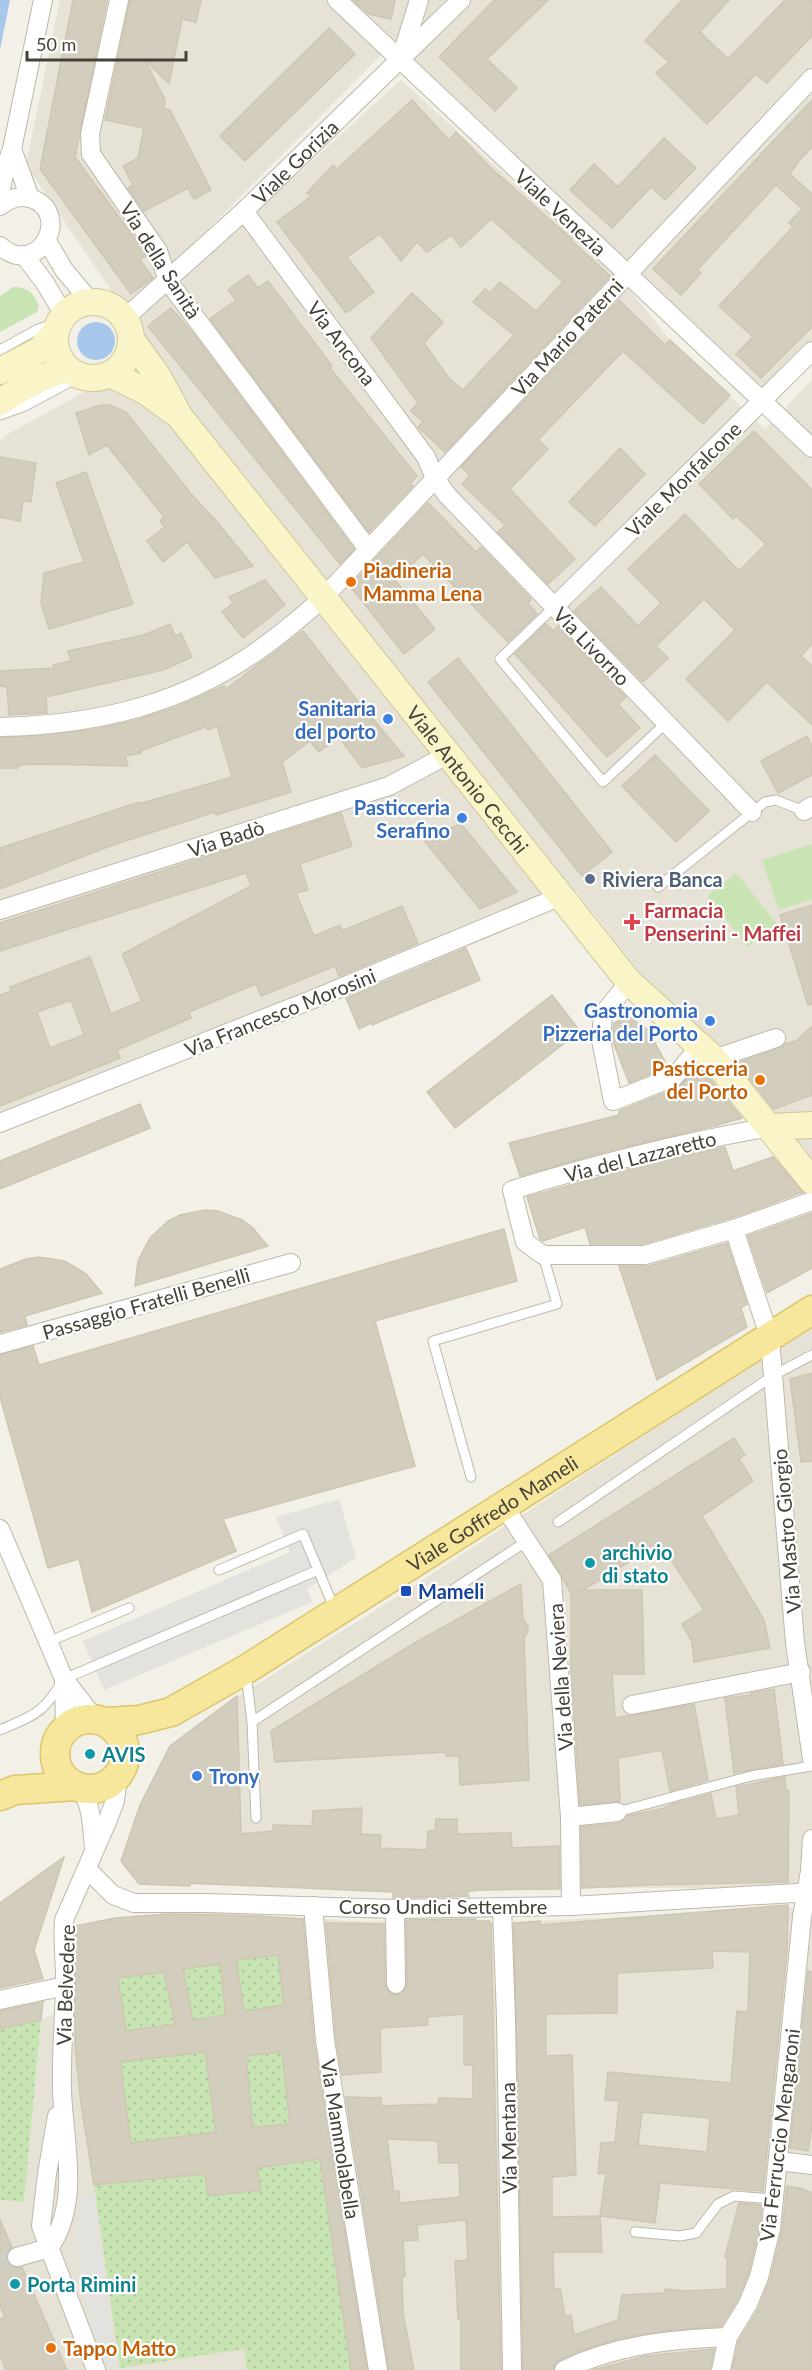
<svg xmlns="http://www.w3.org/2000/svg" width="812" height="2370" font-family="Lato,sans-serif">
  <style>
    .residential { fill: #e6e3d6 }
    .green { fill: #c8e4b3 }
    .garden { fill: url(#garden-dots) }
    .parking { fill: #e4e2df }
    .water { fill: #a8c8eb }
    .building { fill: #d3cdbe; stroke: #cdc6b1; stroke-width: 1.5; fill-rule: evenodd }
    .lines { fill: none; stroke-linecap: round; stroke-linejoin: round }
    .street-tunnel { stroke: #cfcdc4; stroke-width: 18; stroke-dasharray: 18 9; stroke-linecap: butt }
    .lane-casing { stroke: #bdb9ab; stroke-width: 11 }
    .street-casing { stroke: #bdb9ab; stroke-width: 20 }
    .secondary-casing { stroke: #cfc69a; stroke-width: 28 }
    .primary-casing { stroke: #dbc66d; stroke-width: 31 }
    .lane { stroke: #fff; stroke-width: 9 }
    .street { stroke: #fff; stroke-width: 18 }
    .secondary { stroke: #faf4c9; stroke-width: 26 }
    .primary { stroke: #f7e79c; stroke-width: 28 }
    .food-dot { fill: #e8710a; stroke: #fff; stroke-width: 2 }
    .shop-dot { fill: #3f7fe0; stroke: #fff; stroke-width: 2 }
    .service-dot { fill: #5c6f8a; stroke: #fff; stroke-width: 2 }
    .health-dot { fill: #e0444e; stroke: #fff; stroke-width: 2 }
    .culture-dot { fill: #0f9aa8; stroke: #fff; stroke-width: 2 }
    .transit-dot { fill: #1a4fb4; stroke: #fff; stroke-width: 2 }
    .labels { text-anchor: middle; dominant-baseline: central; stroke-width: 4.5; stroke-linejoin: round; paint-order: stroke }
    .street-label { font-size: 20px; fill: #454137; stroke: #fff }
    .food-label { font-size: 20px; font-weight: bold; fill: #c56008; stroke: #fff; text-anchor: start }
    .shop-label { font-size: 20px; font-weight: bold; fill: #366cbe; stroke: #fff; text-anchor: end }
    .service-label { font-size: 20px; font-weight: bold; fill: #4e5e75; stroke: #fff; text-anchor: start }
    .health-label { font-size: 20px; font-weight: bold; fill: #be3a42; stroke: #fff; text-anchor: start }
    .culture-label { font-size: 20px; font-weight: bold; fill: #0d838f; stroke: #fff; text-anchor: start }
    .transit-label { font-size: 20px; font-weight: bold; fill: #164399; stroke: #fff; text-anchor: start }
  </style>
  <defs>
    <pattern id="garden-dots" width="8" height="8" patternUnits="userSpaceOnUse" patternTransform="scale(1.5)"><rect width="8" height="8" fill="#c8e4b3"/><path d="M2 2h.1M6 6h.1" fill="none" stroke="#adc59b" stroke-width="1.8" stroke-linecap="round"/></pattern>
  </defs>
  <rect width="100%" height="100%" fill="#f2f0e7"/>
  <g class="residential">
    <path d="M60,0H812V344L764,391L392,44L126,312L26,165Z"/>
    <path d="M401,80L624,283L670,340L765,429L812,380V1192L576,891L0,1121V442L6,435L134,365L136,321Z"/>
    <path d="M812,1326V1888H566L435,1893L271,1886L139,1884L121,1861L140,1805L170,1746L229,1702L406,1591Z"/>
    <path d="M787,1906L793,1909L812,1908V2370H0V2200L24,2202L41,2020L65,2009L70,1932L74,1926L115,1918L208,1912L356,1921L516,1922L682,1914Z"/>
  </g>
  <g class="green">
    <path d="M13,287C28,287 33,293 39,306L37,312L0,332V296Z"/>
    <path d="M812,844V899L779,910L762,860Z"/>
    <path d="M736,873L777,924L748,947L707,896Z"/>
  </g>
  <g class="garden">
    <path d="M278,1955L284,2005L244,2011L236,1960Z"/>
    <path d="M220,1964L226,2015L193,2020L183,1969Z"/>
    <path d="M164,1972L175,2024L126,2031L118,1978Z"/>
    <path d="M41,2020L24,2202L0,2200V2029Z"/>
    <path d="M205,2052L216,2132L131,2143L120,2062Z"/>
    <path d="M282,2052L290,2124L253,2127L246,2056Z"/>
    <path d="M320,2159L351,2370H247L244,2349L120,2368L94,2185L205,2174L208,2195L261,2190L257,2168Z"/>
  </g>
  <g class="parking">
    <path d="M339,1499L356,1558L307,1589L312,1602L104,1690L83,1641L290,1552L276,1517Z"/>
    <path d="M94,2193L114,2356L116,2370H102L92,2338L77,2238L79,2195Z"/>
  </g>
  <g class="water">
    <path d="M0,0H10L0,50Z"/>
    <circle cx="96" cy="341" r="19"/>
  </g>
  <g class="building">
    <path d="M73,0H107L75,157L147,255L140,260L153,278L131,294L40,169Z"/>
    <path d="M130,0H201L196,22L182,19L169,84L145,60L165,100L164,109L170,110L211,190L194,199L188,188L144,211L128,188L133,185L123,166L138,158L144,128L105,120Z"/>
    <path d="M353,0H395L391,19L369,14Z"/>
    <path d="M494,0H548L487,59L517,88L495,111L439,57Z"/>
    <path d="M682,0H729L700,32L728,59L785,0H812V36L767,83L756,74L707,124L656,73L669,62L645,41Z"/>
    <path d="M329,28L355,54L245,161L220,136Z"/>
    <path d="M412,100L449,140L456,132L493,170L572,239L571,240L610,276L445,452L418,427L423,422L411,411L418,403L371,338L412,293L443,322L424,343L448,377L463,390L514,335L473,302L485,289L490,293L500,282L536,311L563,282L491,219L461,247L451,235L427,252L417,242L401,261L380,234L347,257L374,292L346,313L277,222L311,196L307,193L333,165L337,169Z"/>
    <path d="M812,100V147L798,162L790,174L812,194V327L761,378L736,354L753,337L719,306L793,227L789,223L802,209L776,185L697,270L701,273L681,295L653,269Z"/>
    <path d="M664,138L696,168L665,200L651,187L612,228L570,190L594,164L618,187Z"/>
    <path d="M248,275L258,288L268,281L332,366L330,368L417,476L410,484L413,486L369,532L210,319L236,300L228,290Z"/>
    <path d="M619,300L665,345L670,340L730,395L703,424L623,351L538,440L548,449L510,489L575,559L548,584L498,532L505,525L462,484L470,475L461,467Z"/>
    <path d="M171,308L192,332L354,549L340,564L148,326Z"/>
    <path d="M101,405H110L126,412L192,495L218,523L253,566L215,578L187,542L163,562L147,541L165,527L160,521L164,517L107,445L89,455L76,413Z"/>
    <path d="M754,431L812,490V644L801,656L812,666V725L767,682L728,721L686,679L735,630L704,599L656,646L668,658L643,682L574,611L601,587L638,626L661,603L628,569L685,514L739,571L766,544L736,516L733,519L699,484Z"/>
    <path d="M620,448L645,474L595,526L569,502Z"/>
    <path d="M0,457L36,463L31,502L23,501L20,521L0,517Z"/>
    <path d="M86,472L133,604L49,629L41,603L44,573L84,562L56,483Z"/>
    <path d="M428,503L476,552L481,547L531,599L528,603L537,614L508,642L423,554L395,580L435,629L404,654L350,586Z"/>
    <path d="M265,580L285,605L243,638L222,612L233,603L229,597Z"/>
    <path d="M170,624L175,636L181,633L192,657L163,670L46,697L47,713L9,715L7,687L0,686V671L54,668L53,665L71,661L68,651L144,635Z"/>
    <path d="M546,624L553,631L558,626L626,697L618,704L640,728L607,757L515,654Z"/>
    <path d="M303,631L352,694L404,756L362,768L339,737L319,752L310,741L282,762L291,792L216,815L215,812L110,846L0,889V848L139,802V804L232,777L217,726L208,730L205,727L140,751L141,753L125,756L128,766L39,764L18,765V768H0V738L91,730L133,721L177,707L224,686L226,689Z"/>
    <path d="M458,658L612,852L582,876L428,682Z"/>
    <path d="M807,736L812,745V775L778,793L761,761Z"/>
    <path d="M655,755L709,811L676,842L622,786Z"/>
    <path d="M341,813L352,846L300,864L308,890L296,893L314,936L340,925L342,931L402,906L418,943L339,976L335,966L261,996L256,984L189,1012L191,1018L117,1050L120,1058L0,1106V995L11,991L10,987L90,957L111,1014L142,1001L122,954L251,886L246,873L0,951V923ZM71,1000L84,1035L50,1048L37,1012Z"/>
    <path d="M461,824L517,892L480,909L423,839Z"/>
    <path d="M812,905V1004L808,1005L780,915Z"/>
    <path d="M466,948L480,980L372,1025L371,1023L359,1029L346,998Z"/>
    <path d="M552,995L580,1031L455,1128L427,1092Z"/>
    <path d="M628,1016L648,1030L668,1067L629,1083L612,1039L614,1023Z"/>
    <path d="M812,1026V1095L774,1109L737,1063L780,1048L785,1044L796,1041Z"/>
    <path d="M699,1065L742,1118L718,1125L605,1152L520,1176L509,1143L619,1115V1111L679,1087Z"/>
    <path d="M140,1104L150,1128L0,1189V1161Z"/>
    <path d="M725,1147L733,1171L773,1157L803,1192L731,1218L643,1244H590L585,1227L543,1241L540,1239L527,1197L643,1165Z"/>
    <path d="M205,1210L218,1211L242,1220L252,1227L268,1246L135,1286L138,1261L150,1238L168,1221L180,1215Z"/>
    <path d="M812,1213V1268L767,1293L748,1236Z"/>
    <path d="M504,1229L517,1281L375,1321L415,1466L223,1519L236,1551L92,1612L79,1559L48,1568L0,1397V1355L33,1346L39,1365Z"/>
    <path d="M727,1243L747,1304L741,1308L747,1327L657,1380L619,1266H648Z"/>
    <path d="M39,1257L64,1261L75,1267L86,1274L102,1293L25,1316L27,1325L0,1332V1269L26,1259Z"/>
    <path d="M812,1373V1461L801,1462L790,1379Z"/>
    <path d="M734,1438L745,1455L739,1459L753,1481L702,1516L764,1620L770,1648L694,1662L692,1642L682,1624L704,1610L660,1543L583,1590H642L644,1674H612L615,1718L694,1704L708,1780L670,1791L662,1750L618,1758L620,1801L580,1805L571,1674V1593L549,1555Z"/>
    <path d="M521,1584L523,1620L528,1626V1631L524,1638L529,1780L460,1785L459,1756H446V1752L275,1762L271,1731L418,1641Z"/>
    <path d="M774,1689L783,1764L734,1773L725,1698L751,1695V1693Z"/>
    <path d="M237,1696L241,1834L273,1831V1825L312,1826L313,1811L362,1808L361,1834L381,1835L380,1848L427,1850L428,1831H435L436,1819H457V1834L511,1833L512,1848L559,1846L560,1889L476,1890L466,1892L469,1896L395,1898H393V1892L190,1883V1886L139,1884L121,1861L140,1805L170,1746Z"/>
    <path d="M785,1777L786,1791H789L788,1882L650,1885L582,1888L581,1827L619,1823L627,1816L665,1808V1807L673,1804L711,1794L716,1819L739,1815L736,1787Z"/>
    <path d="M64,1857L34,1950L43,1979L0,1988V1903Z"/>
    <path d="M788,1905L787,1951L763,2191L660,2183L655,2223L600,2216L602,2252H553L554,2289L560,2288L565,2316L571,2315L574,2335L618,2320L622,2295L665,2293V2289L686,2291L727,2289V2257H725L739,2203L762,2205L760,2226L748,2274L738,2299L721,2326L664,2331L621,2338L580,2351L559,2360L555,2364L553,2370H523L514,1923L540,1921V1925ZM712,1951L750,1952L748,2012L737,2011L731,2083L608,2072L605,2100L619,2101L615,2142L601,2143L598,2174L606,2173L600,2216L552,2217V2177L576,2175L572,2055L546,2056V2014L617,2013V1973L713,1968ZM642,2112L710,2118L707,2152L638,2145Z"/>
    <path d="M168,1914L256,1916L303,1919L314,2042L367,2370H351L320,2159L257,2168L261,2190L225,2194L208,2196L205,2174L94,2185L81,2104L75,2047V1926L115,1918ZM278,1955L284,2005L244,2011L236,1960ZM220,1964L226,2015L193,2020L183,1969ZM164,1972L175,2024L126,2031L118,1978ZM205,2052L216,2132L131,2143L120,2062ZM282,2052L290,2124L253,2127L246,2056Z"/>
    <path d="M476,1919V1921H489L491,1924L501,2370H461V2319H458L455,2261L468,2260L466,2220L417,2225L418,2240L403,2241L405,2276L402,2277L403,2314L414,2370H389L346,2097L381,2098V2106L438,2104L439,2098L473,2099V2065H464V2014L427,2017L428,2025L380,2028L381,2072L342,2075L336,2039L326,1923L384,1924L385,1985L390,1993L397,1995L402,1993L407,1984L406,1920ZM387,2139L438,2141L439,2163H459L460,2197L400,2203L399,2191L394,2192Z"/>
    <path d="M808,1971L812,1972V2125L808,2151L790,2148Z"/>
    <path d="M43,2002L41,2020L0,2029V2011Z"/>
    <path d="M787,2186L800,2188L812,2193V2370H732L739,2341L758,2310L770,2280L782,2231Z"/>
    <path d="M0,2220L12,2247L6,2254V2261L14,2268L22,2267L67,2370H6L0,2356V2319L5,2317L0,2305Z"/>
    <path d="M714,2349L710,2369L593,2370L646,2356Z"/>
  </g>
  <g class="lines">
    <path class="street-tunnel" d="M0,2264L17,2257"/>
    <defs>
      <g id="lane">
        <path d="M0,350L38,329L54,324"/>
        <path d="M0,415L25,406L81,376"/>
        <path d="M554,607L500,659L603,782L666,723"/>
        <path d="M658,887L765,802L776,800L804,811"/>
        <path d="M471,1477L433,1341L557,1304L543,1255"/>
        <path d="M558,1522L774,1375L812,1355"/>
        <path d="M219,1570L303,1534L335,1610"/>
        <path d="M48,1642L129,1608"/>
        <path d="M246,1674L252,1722L256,1818"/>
        <path d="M252,1722L527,1541"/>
        <path d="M0,1730C37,1714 42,1714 64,1679L318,1570"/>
        <path d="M617,1812L751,1776L812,1766"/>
        <path d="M635,2232L680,2236L696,2233L718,2204L734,2196L774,2199"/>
      </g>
      <g id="street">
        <path d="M119,0L90,134L91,154L158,251L168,281L368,549"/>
        <path d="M337,0L812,448"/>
        <path d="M402,55L419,0"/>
        <path d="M12,149L30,198"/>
        <path d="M0,194L5,169L12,149L43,0"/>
        <path d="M0,206C9,199 18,195 30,198C74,212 39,280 0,246"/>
        <path d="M244,211L426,457L435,478L447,495L752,812"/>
        <path d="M47,241L64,270L90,301"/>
        <path d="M24,255L45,283L64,315"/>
        <path id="s1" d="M125,318L244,211L461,0"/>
        <path d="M554,607L812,351"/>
        <path d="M0,727C97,725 187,704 267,644C286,630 305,614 323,598L812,78"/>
        <path d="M804,811L812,806"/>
        <path d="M0,910L389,786L447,755"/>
        <path d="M629,982L603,1014L601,1040L613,1101L674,1077L700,1046"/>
        <path d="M714,1059L776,1038"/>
        <path d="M0,1123L316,998L559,897"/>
        <path d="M770,1127C683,1142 596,1164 512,1190L525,1242L543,1255H645L734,1229L812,1201"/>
        <path d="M734,1229L770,1339L795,1643L812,1759"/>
        <path d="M0,1344L291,1263"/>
        <path d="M504,1506L552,1580L570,1817L617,1812"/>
        <path d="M0,1529L64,1679L95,1719"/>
        <path d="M64,1679L65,1729"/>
        <path d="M632,1705L801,1672"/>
        <path d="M81,1788C92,1807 92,1827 94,1849"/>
        <path d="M570,1817L571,1906"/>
        <path d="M87,1869L113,1895L134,1903H205L395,1909L571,1906L812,1892"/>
        <path d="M313,1906L325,2040L378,2370"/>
        <path d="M502,1907L506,2018L512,2370"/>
        <path d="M395,1909L396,1984"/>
        <path d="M0,2000L65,1986"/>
        <path d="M57,2116L47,2174L41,2226L96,2370"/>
        <path d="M779,2161L812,2165"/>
        <path d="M49,2248C81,2203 64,2143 62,2091C61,2057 64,2023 65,1989C66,1966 62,1944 64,1920L107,1822L115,1801L118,1774"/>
        <path d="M17,2257L49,2248"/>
        <path d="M564,2370C615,2345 672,2339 728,2337"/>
        <path d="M721,2370L728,2337L748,2304L759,2277L771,2228L802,1917L810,1871L812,1839"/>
      </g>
      <g id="secondary">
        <circle cx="93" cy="340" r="38"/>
        <path id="s2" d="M131,339L157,375L180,417L629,982L714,1059L812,1181"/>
        <path d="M0,371L40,350L55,333"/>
        <path d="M110,374L145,391L175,413"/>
        <path d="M0,402L34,381L67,368"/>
        <path d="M770,1127L812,1125"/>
      </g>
      <g id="primary">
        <circle cx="90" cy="1754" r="35"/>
        <path id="s3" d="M106,1722L139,1720L171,1712L245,1670L812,1310"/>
        <path d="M0,1796L15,1790L76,1786"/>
      </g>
    </defs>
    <use href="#lane" class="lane-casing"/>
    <use href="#street" class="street-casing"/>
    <use href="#secondary" class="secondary-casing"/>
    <use href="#primary" class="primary-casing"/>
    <use href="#lane" class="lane"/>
    <use href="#street" class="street"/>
    <use href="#secondary" class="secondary"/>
    <use href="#primary" class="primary"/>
  </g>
  <g class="food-dot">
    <circle cx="351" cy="582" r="6"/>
    <circle cx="760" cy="1080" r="6"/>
    <circle cx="51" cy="2348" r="6"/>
  </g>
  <g class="shop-dot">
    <circle cx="388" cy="719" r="6"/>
    <circle cx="462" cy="818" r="6"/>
    <circle cx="710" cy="1021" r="6"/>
    <circle cx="197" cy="1776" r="6"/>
  </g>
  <circle class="service-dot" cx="590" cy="879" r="6"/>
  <path class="health-dot" d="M629 913h6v6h6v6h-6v6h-6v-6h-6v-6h6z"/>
  <g class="culture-dot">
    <circle cx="590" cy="1563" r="6"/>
    <circle cx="90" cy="1754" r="6"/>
    <circle cx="15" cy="2284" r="6"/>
  </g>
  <rect class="transit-dot" x="400" y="1585" width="12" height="12" rx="3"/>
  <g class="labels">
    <g class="street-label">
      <text stroke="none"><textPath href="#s1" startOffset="231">Viale Gorizia</textPath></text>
      <text transform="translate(561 212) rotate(43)">Viale Venezia</text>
      <text transform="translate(161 260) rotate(58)">Via della Sanità</text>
      <text transform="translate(567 337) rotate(-47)">Via Mario Paterni</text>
      <text transform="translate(342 343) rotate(53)">Via Ancona</text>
      <text transform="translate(683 479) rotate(-45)">Viale Monfalcone</text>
      <text transform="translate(592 646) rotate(46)">Via Livorno</text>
      <text stroke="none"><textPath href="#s2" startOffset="555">Viale Antonio Cecchi</textPath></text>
      <text transform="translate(226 838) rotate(-18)">Via Badò</text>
      <text transform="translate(280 1012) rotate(-22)">Via Francesco Morosini</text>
      <text transform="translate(640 1156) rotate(-14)">Via del Lazzaretto</text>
      <text transform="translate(146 1303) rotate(-16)">Passaggio Fratelli Benelli</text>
      <text stroke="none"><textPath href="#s3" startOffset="444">Viale Goffredo Mameli</textPath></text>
      <text transform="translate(786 1531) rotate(-95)">Via Mastro Giorgio</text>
      <text transform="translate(560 1677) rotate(-94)">Via della Neviera</text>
      <text x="443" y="1906">Corso Undici Settembre</text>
      <text transform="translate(65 1985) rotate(-88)">Via Belvedere</text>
      <text transform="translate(779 2135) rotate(-83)">Via Ferruccio Mengaroni</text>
      <text transform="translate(508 2138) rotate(-91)">Via Mentana</text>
      <text transform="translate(341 2139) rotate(81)">Via Mammolabella</text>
    </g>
    <g class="food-label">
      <text x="363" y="570">Piadineria<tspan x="363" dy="23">Mamma Lena</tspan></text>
      <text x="748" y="1068" text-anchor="end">Pasticceria<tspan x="748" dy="23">del Porto</tspan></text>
      <text x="63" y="2348">Tappo Matto</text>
    </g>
    <g class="shop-label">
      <text x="376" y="708">Sanitaria<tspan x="376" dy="23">del porto</tspan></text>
      <text x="450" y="807">Pasticceria<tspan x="450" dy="23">Serafino</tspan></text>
      <text x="698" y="1010">Gastronomia<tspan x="698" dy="23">Pizzeria del Porto</tspan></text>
      <text x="209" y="1776" text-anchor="start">Trony</text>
    </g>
    <g class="service-label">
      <text x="602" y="879">Riviera Banca</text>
    </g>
    <g class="health-label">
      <text x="644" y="910">Farmacia<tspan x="644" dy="23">Penserini - Maffei</tspan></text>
    </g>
    <g class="culture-label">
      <text x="602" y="1552">archivio<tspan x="602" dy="23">di stato</tspan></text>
      <text x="102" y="1754">AVIS</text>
      <text x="27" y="2284">Porta Rimini</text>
    </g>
    <g class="transit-label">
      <text x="418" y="1591">Mameli</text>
    </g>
  </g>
  <path d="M27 51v9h159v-9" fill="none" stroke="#454137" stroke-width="3"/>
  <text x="36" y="51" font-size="18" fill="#454137" stroke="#ffffff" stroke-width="4.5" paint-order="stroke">50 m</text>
</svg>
